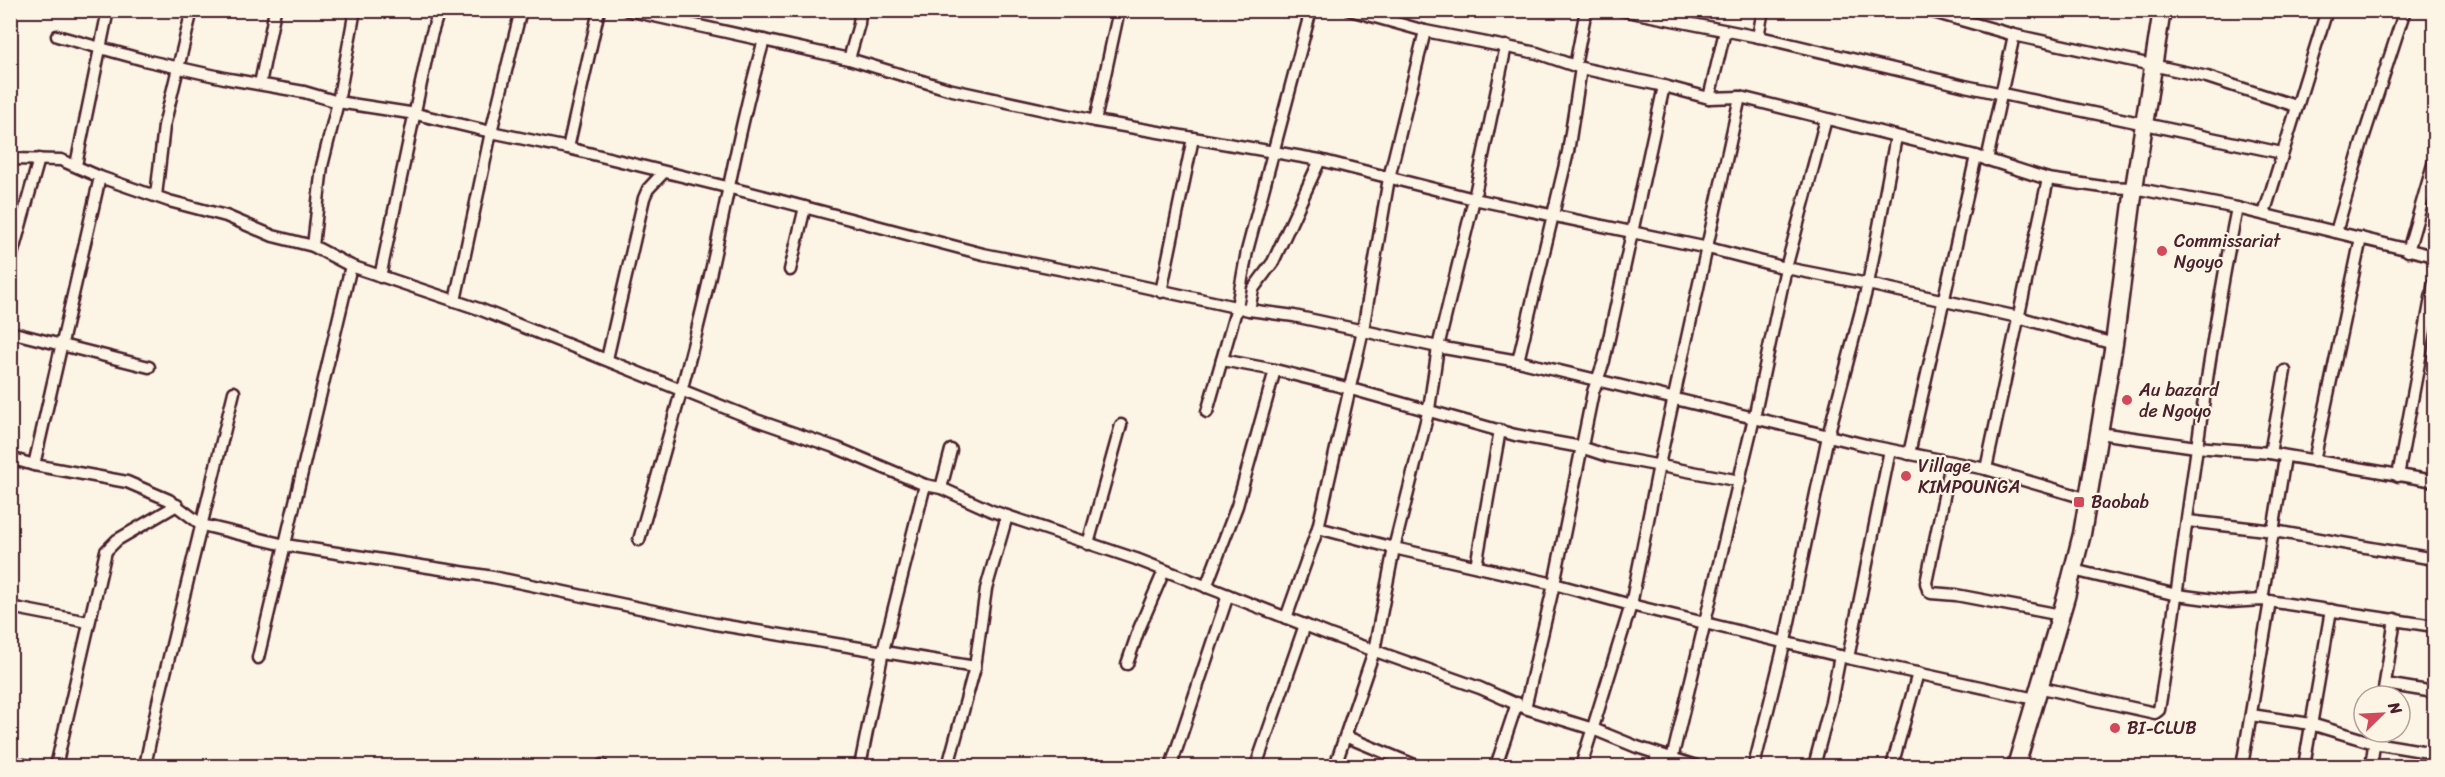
<svg xmlns="http://www.w3.org/2000/svg" width="2445" height="777" font-family="Sriracha,sans-serif">
  <style>
    .lines { fill: none; stroke-linecap: round; stroke-linejoin: round }
    .minor-casing { stroke: #4a1f2b; stroke-width: 15 }
    .highway-casing { stroke: #4a1f2b; stroke-width: 21 }
    .minor { stroke: #fcf5e5; stroke-width: 10 }
    .highway { stroke: #fcf5e5; stroke-width: 16 }
    .poi-dot { fill: #d1495b; stroke: #fcf5e5; stroke-width: 2 }
    .labels { text-anchor: middle; dominant-baseline: central; stroke-width: 4.5; stroke-linejoin: round; paint-order: stroke }
    .poi-label { font-size: 18px; fill: #4a1f2b; stroke: #fcf5e5; text-anchor: start }
  </style>
  <rect width="100%" height="100%" fill="#fcf5e5"/>
  <filter id="ink" filterUnits="userSpaceOnUse"><feTurbulence type="fractalNoise" baseFrequency=".0167" numOctaves="2"/><feDisplacementMap in="SourceGraphic" scale="12" xChannelSelector="R" yChannelSelector="G"/><feConvolveMatrix kernelMatrix="1 2 1 2 8 2 1 2 1" color-interpolation-filters="sRGB"/></filter>
  <g filter="url(#ink)">
    <g class="lines">
      <defs>
        <g id="minor">
          <path d="M627,10L849,59L948,89L1095,121L1320,160L1474,199L1708,248L1786,268L1868,284L2018,317L2114,344"/>
          <path d="M1350,10L1425,31L1537,53L1581,68L1664,86L1709,98L1740,97L1976,156L2048,179L2103,187L2134,188L2237,208L2434,256"/>
          <path d="M1621,10L1764,38L1965,86L2282,153"/>
          <path d="M1926,10L2014,35L2207,77L2296,106"/>
          <path d="M57,36L144,60L229,79L304,92L338,102L416,114L491,132L568,148L751,193L983,254L1099,277L1249,310L1294,316L1438,347L1518,361L1866,445L1986,469L2088,499"/>
          <path d="M1758,37L1763,10"/>
          <path d="M849,59L859,24L860,10"/>
          <path d="M1575,66L1586,10"/>
          <path d="M260,84L275,10"/>
          <path d="M1709,98L1725,31"/>
          <path d="M1095,121L1119,10"/>
          <path d="M568,148L599,10"/>
          <path d="M10,159L61,160L100,177L169,201L226,216L273,236L313,246L351,266L479,309L756,420L837,448L925,485L941,488L992,511L1136,559L1330,635L1480,688L1525,708L1593,729L1637,747L1696,766"/>
          <path d="M1987,160L2014,35"/>
          <path d="M76,165L108,10"/>
          <path d="M156,196L164,126L192,10"/>
          <path d="M2264,214L2327,10"/>
          <path d="M2336,232L2362,142L2405,10"/>
          <path d="M313,246L322,166L338,102L355,10"/>
          <path d="M2408,251L2434,161"/>
          <path d="M10,262L39,159"/>
          <path d="M790,270L805,207"/>
          <path d="M380,277L431,36L439,10"/>
          <path d="M1161,292L1193,138"/>
          <path d="M455,301L491,132L521,10"/>
          <path d="M1249,310L1253,289L1273,262L1320,160"/>
          <path d="M10,332L149,367"/>
          <path d="M607,359L644,198L648,189L663,173"/>
          <path d="M1222,360L1275,370L1351,389L1515,435L1581,447L1608,456L1740,481"/>
          <path d="M1518,361L1568,152L1581,68"/>
          <path d="M1207,412L1237,307L1247,251L1311,10"/>
          <path d="M2099,433L2196,447L2270,453L2434,481"/>
          <path d="M2270,453L2285,371"/>
          <path d="M1909,454L1976,156"/>
          <path d="M10,458L34,465L127,482L169,500L202,525L285,545L493,577L715,624L975,667"/>
          <path d="M2314,461L2361,238"/>
          <path d="M1951,463L1926,583L1928,590L1931,593L1956,595L2061,615"/>
          <path d="M34,465L100,177"/>
          <path d="M1986,469L2048,179"/>
          <path d="M2398,476L2434,282"/>
          <path d="M941,488L951,450"/>
          <path d="M2188,521L2274,531L2434,559"/>
          <path d="M1318,528L1394,548L1554,584L1631,605L1848,658L2035,699"/>
          <path d="M639,540C664,453 689,368 709,280C727,200 741,119 764,40"/>
          <path d="M1088,544L1121,425"/>
          <path d="M1476,566L1500,430"/>
          <path d="M2073,570L2177,595L2230,602L2262,600L2434,626"/>
          <path d="M1206,587L1237,506L1275,370"/>
          <path d="M2262,600L2285,457"/>
          <path d="M10,607L88,622"/>
          <path d="M1286,618L1318,528L1363,330L1389,178L1425,31"/>
          <path d="M258,658L351,266"/>
          <path d="M1848,658L1890,450"/>
          <path d="M1127,664L1139,629L1164,571"/>
          <path d="M2385,684L2434,692"/>
          <path d="M2038,687L2155,713L2159,710C2186,543 2203,374 2237,208"/>
          <path d="M2383,696L2395,619"/>
          <path d="M1525,708L1554,584L1593,392L1604,361L1664,86"/>
          <path d="M2251,715L2311,724L2374,743L2434,753"/>
          <path d="M1347,737L1417,766"/>
          <path d="M1672,759L1754,418L1786,268L1826,119"/>
          <path d="M10,763L30,766"/>
          <path d="M56,766L106,551L117,540L177,505"/>
          <path d="M145,766L158,702L234,392"/>
          <path d="M601,766L602,765"/>
          <path d="M860,766L883,651L925,485"/>
          <path d="M948,766L975,667L986,589L1007,516"/>
          <path d="M1171,766L1228,595"/>
          <path d="M1256,766L1305,625"/>
          <path d="M1335,766L1374,651L1394,548L1429,409L1438,347L1474,199L1506,46"/>
          <path d="M1496,766L1517,703"/>
          <path d="M1581,766L1631,605L1659,465L1740,97"/>
          <path d="M1655,766L1657,754"/>
          <path d="M1754,766L1785,641L1828,436L1868,284L1896,137"/>
          <path d="M1814,766L1831,702L1840,656"/>
          <path d="M1892,766L1918,673"/>
          <path d="M2242,766L2270,601"/>
          <path d="M2304,766L2331,610"/>
          <path d="M2371,766L2376,732"/>
        </g>
        <path id="highway" d="M2016,766L2066,597L2082,534L2114,344L2134,188L2162,10"/>
      </defs>
      <use href="#minor" class="minor-casing"/>
      <use href="#highway" class="highway-casing"/>
      <use href="#minor" class="minor"/>
      <use href="#highway" class="highway"/>
    </g>
  </g>
  <g class="poi-dot">
    <circle cx="2162" cy="251" r="6"/>
    <circle cx="2127" cy="400" r="6"/>
    <circle cx="1906" cy="476" r="6"/>
    <rect x="2073" y="496" width="12" height="12" rx="3"/>
    <circle cx="2115" cy="728" r="6"/>
  </g>
  <g class="labels">
    <g class="poi-label">
      <text x="2174" y="241">Commissariat<tspan x="2174" dy="21">Ngoyo</tspan></text>
      <text x="2139" y="390">Au bazard<tspan x="2139" dy="21">de Ngoyo</tspan></text>
      <text x="1918" y="466">Village<tspan x="1918" dy="21">KIMPOUNGA</tspan></text>
      <text x="2091" y="502">Baobab</text>
      <text x="2127" y="728">BI-CLUB</text>
    </g>
  </g>
  <rect width="2445" height="777" fill="none" stroke="#fcf5e5" stroke-width="36"/>
  <rect x="18" y="18" width="2409" height="741" fill="none" stroke="#4a1f2b" stroke-width="2" filter="url(#ink)"/>
  <g transform="translate(2382 714) rotate(66)"><circle r="28" fill="#fcf5e5" stroke="#b59f9b" stroke-width="1.5"/>
  <path d="M0-4.5L10 22L0 15L-10 22Z" fill="#d1495b"/>
  <text y="-9" font-size="16" font-weight="bold" text-anchor="middle" fill="#4a1f2b">N</text>
  </g>
</svg>
